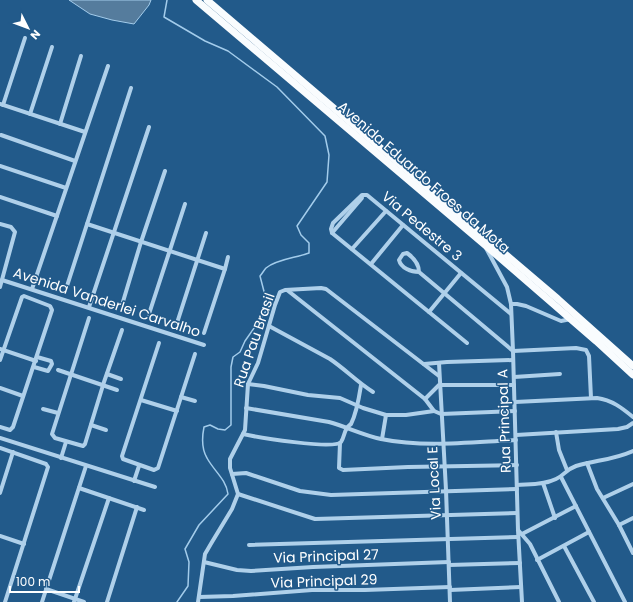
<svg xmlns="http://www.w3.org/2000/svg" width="633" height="602" font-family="Poppins,sans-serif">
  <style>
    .water { fill: #557c9d; stroke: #a3cceb }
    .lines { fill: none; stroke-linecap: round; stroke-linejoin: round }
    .stream { stroke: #a3cceb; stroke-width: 1.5 }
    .minor { stroke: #afd0ea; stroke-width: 4 }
    .trunk { stroke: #f9fcfe; stroke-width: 7 }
    .labels { text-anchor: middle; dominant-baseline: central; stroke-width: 3; stroke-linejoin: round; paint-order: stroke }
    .street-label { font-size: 14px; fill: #fff; stroke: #225a8a }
  </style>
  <rect width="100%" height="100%" fill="#225a8a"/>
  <path class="water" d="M69,0H151L149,5L134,24L112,20L90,14Z"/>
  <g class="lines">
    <path class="stream" d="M167,0L164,17L205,41L228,51L277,87L325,136L329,155L327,182L297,226L301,235L309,243V253C296,258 277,259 266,268C264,270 262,274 260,276L267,303L266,311L245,341L240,352L233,357L231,367V425L225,430L218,429L210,425L204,427C202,437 201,448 207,458C214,471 226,479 228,494L199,525L185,549L189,562L188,586L177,602"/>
    <g class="minor">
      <path d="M0,104L85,132"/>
      <path d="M3,105L25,38"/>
      <path d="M30,114L52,47"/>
      <path d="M60,124L81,56"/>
      <path d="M1,135L75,161"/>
      <path d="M0,166L66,188"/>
      <path d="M0,197L57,216"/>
      <path d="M0,224L11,227L15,232L0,287"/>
      <path d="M87,224L225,269L204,333"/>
      <path d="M332,233L362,198"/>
      <path d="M486,248L507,287L511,304L513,351L518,530L522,602"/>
      <path d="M352,249L386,211"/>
      <path d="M371,264L403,225"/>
      <path d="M225,269L228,257"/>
      <path d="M419,272C411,272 401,268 399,260L403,254L407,253C414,258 419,264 419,272L513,351L576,348L586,350L589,356L591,398"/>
      <path d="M2,280L204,345"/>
      <path d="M67,286L131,88"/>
      <path d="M32,289L108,66"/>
      <path d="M287,290L425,399L434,411L441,414L515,411"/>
      <path d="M511,304H517L526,306L561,321L571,319"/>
      <path d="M122,305L141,242L165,171"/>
      <path d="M89,307L149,127"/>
      <path d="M429,312L461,273"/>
      <path d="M149,314L185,204"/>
      <path d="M89,318L52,434L55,438L83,446L85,444L104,382L122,330"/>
      <path d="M177,323L206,233"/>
      <path d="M269,326L330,359C345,369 357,382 373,392"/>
      <path d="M159,343L122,456L123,459L154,470L158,468L195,354"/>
      <path d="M467,343L332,233L331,229L333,223L362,195H367L511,314"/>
      <path d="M0,349L36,361"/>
      <path d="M0,360L22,297L24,296L50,306L52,310L13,427L10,430L0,427"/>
      <path d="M439,363L446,490L450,602"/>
      <path d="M424,364L447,362L513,360"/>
      <path d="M34,367L48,371L52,364L51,361L37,357"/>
      <path d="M58,370L117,390"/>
      <path d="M107,374L121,379"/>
      <path d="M514,377L560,374"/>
      <path d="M248,384L264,386L308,395L340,398L363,408L386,415H406L434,411"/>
      <path d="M0,388L23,396"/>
      <path d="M181,397L195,401"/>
      <path d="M425,399L439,385H514"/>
      <path d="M141,400L177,411"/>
      <path d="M515,402L597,398C612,400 622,408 633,417"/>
      <path d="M246,408L329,422C347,427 363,435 381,439C425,448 472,442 516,440"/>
      <path d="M43,409L58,413"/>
      <path d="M91,425L106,430"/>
      <path d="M556,432L559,450L567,470"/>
      <path d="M243,434C256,437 334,450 341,442C344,438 344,432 347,428C348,426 350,425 351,424C357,412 359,398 361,385"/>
      <path d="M516,435L618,429L627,427L633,423"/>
      <path d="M0,438L155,487"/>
      <path d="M382,439L386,415"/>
      <path d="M340,443L339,468L343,470L408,467L517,465"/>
      <path d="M0,448L46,464L48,467L5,602"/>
      <path d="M61,458L66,442"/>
      <path d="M587,463L597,489L619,525L633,553"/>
      <path d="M232,474L246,473L300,491L331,495L517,489"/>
      <path d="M561,477L625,602"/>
      <path d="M134,481L139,466"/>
      <path d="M543,483L555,518"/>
      <path d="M517,485C530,484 544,485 556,479C565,475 565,470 576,466C596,460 613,460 633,451"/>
      <path d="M79,488L144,510"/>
      <path d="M0,493L13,452"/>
      <path d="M238,494L315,519L517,513"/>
      <path d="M603,498L633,484"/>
      <path d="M619,525L633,518"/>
      <path d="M518,530L530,544L559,602"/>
      <path d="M522,534L576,506"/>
      <path d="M0,536L24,544"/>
      <path d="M249,545L518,537"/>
      <path d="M564,546L594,602"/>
      <path d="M537,560L589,532"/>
      <path d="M204,562L237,570L251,571L313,567L449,562"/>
      <path d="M449,565L520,563"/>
      <path d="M46,589L84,602"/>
      <path d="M450,590L521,587"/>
      <path d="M199,597L233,596L312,590H365L450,587"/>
      <path d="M42,602L86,466"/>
      <path d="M74,602L109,498"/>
      <path d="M107,602L137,507"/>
      <path d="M198,602L205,554L212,542L232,509L238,494L230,468V459L245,430L248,384L258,363L275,305L280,292L285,290L321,288L326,289L439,376"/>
    </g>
    <g class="trunk">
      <path d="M196,0L485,245L596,341L633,375"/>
      <path d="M207,0L558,299L633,366"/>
    </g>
  </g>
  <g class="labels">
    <g class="street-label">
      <text transform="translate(424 177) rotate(41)">Avenida Eduardo Froes da Mota</text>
      <text transform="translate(422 226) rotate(40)">Via Pedestre 3</text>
      <text transform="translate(107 302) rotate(18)">Avenida Vanderlei Carvalho</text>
      <text transform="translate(254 340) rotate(-71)">Rua Pau Brasil</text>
      <text transform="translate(504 421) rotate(-92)">Rua Principal A</text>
      <text transform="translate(434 483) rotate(-93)">Via Local E</text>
      <text transform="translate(326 556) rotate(-2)">Via Principal 27</text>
      <text transform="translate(324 581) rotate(-2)">Via Principal 29</text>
    </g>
  </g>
  <g transform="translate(28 28) rotate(132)" stroke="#225a8a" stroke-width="3" paint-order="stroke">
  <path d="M0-3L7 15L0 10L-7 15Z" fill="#ffffff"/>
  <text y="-6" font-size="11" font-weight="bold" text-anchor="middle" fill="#ffffff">N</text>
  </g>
  <path d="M10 586v6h69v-6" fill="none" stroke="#ffffff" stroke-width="2"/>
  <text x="16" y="586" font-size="12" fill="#ffffff" stroke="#225a8a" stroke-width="3" paint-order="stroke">100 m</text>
</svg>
